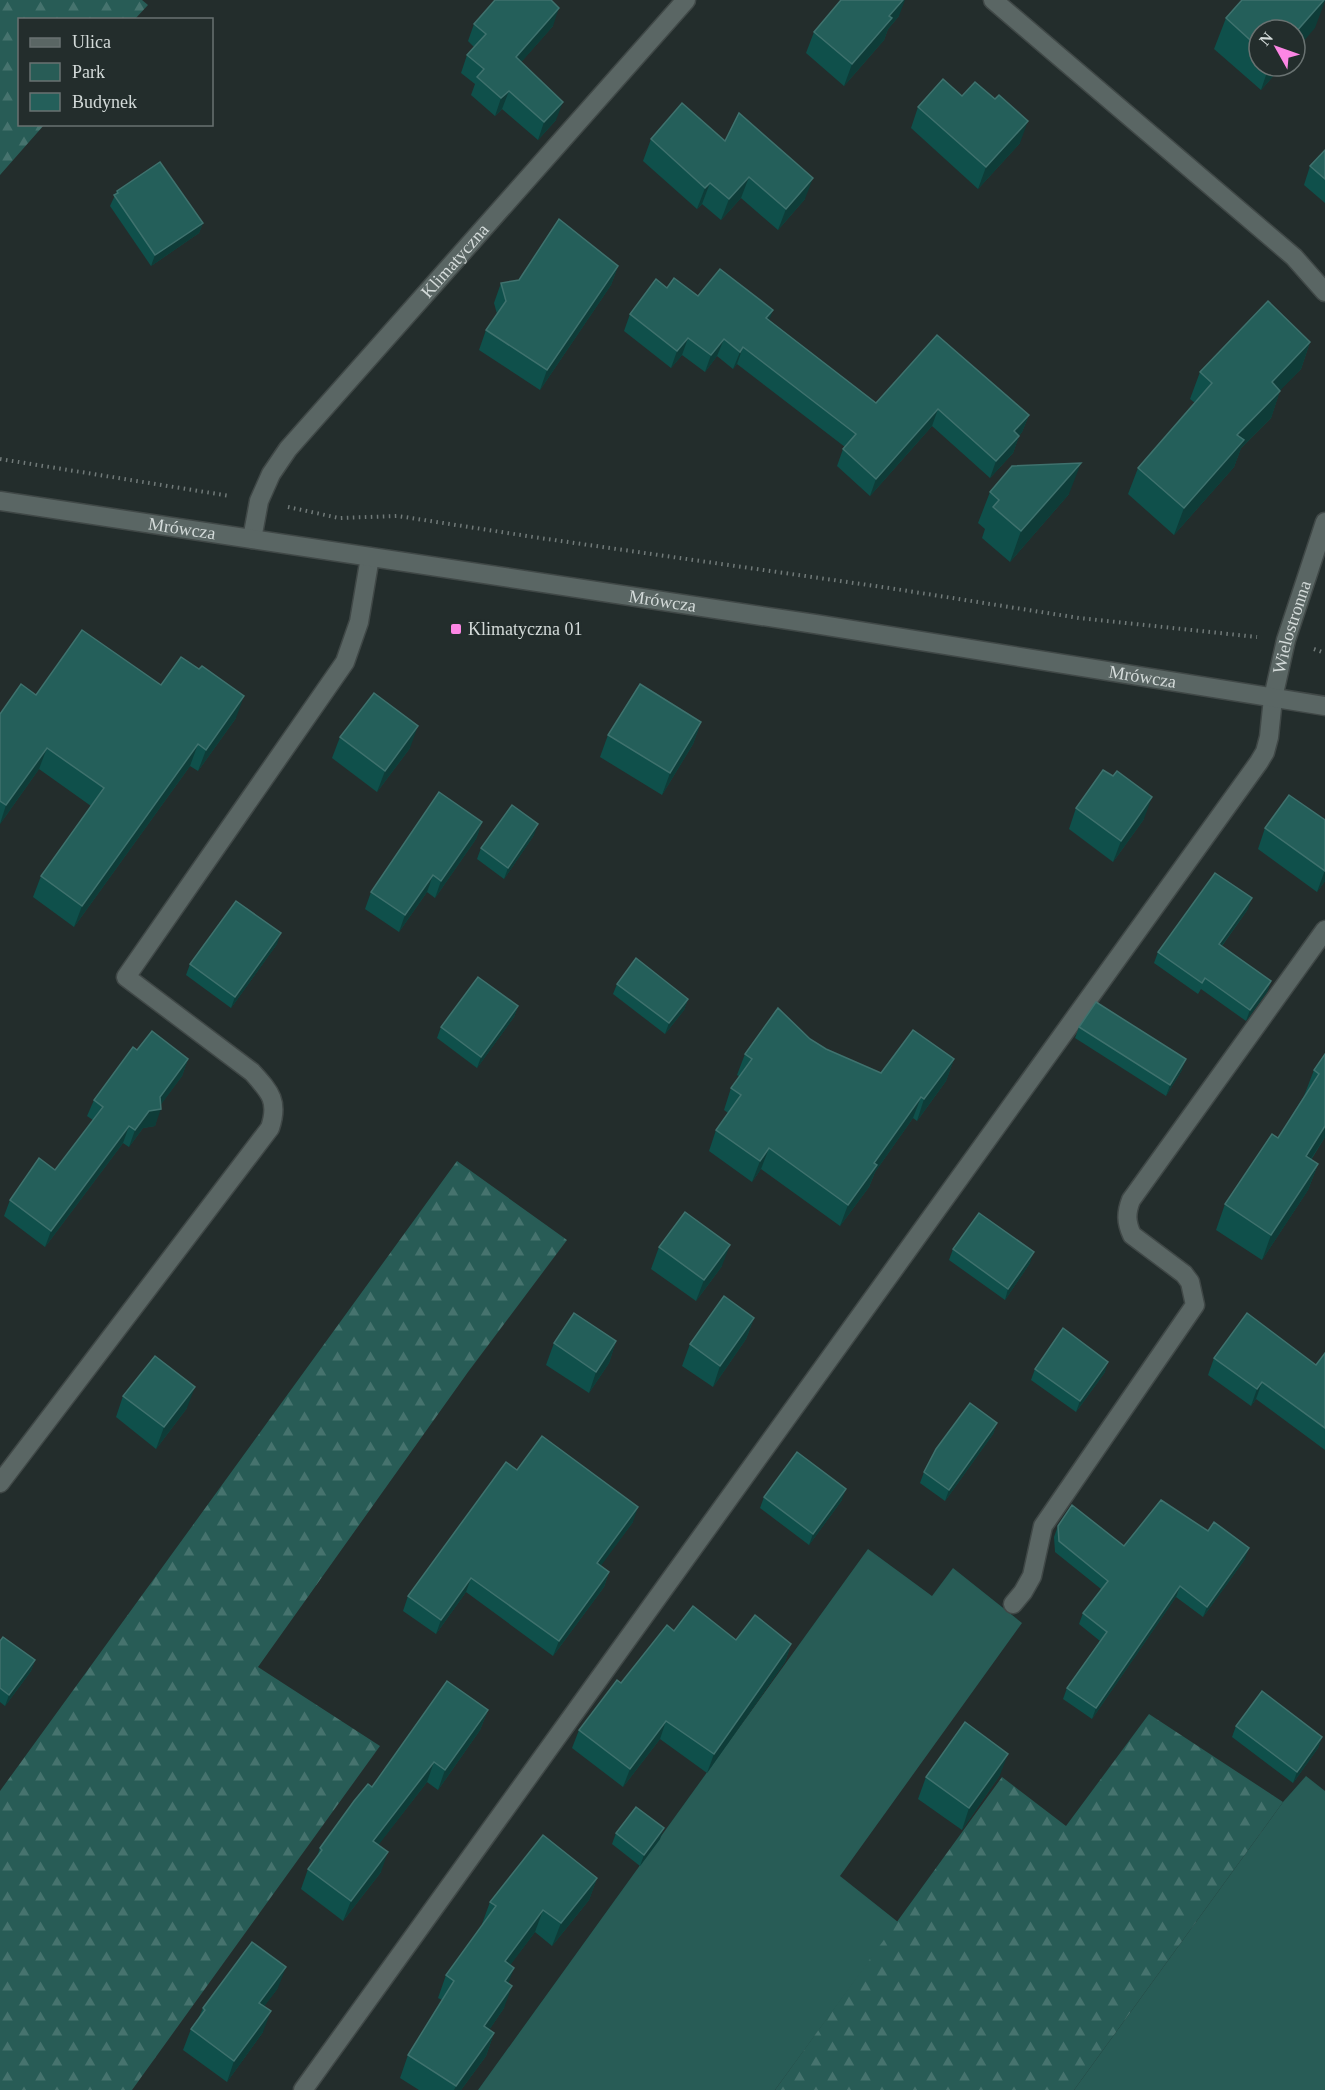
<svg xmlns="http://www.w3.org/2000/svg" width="1325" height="2090" font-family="'Times New Roman',serif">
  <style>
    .green { fill: #285c56 }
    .forest { fill: url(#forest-firs) }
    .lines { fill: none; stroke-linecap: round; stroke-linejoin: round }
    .service-casing { stroke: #404847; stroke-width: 21 }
    .minor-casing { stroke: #404847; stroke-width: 21 }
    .tertiary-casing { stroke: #404847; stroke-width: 21 }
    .path { stroke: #717a79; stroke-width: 4; stroke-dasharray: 1.5 4.5; stroke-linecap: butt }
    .service { stroke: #5a6664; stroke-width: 18 }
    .minor { stroke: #5a6664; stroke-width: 18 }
    .tertiary { stroke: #5a6664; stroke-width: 18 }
    .wall { fill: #0f504b }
    .shaded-wall { fill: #0e3c38 }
    .building { fill: #245f5a; stroke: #3f726e; stroke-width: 1.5 }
    .poi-dot { fill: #fc86e4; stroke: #232d2c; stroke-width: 2 }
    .labels { text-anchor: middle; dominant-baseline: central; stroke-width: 4.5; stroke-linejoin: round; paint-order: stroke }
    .street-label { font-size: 18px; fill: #d3dad9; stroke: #232d2c }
    .poi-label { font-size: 18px; fill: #d3dad9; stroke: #232d2c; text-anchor: start }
  </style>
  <defs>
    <pattern id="forest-firs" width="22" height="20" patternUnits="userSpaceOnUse" patternTransform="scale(1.5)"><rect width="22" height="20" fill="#285c56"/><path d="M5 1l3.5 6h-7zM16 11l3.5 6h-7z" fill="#46736e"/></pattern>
  </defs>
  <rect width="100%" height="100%" fill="#232d2c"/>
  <g class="green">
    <path d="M868,1549L932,1596L953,1568L1022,1623L840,1876L898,1922L775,2090H478Z"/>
    <path d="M1306,1776L1325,1791V2090H1074L1283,1802Z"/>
  </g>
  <g class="forest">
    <path d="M0,0H142L148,5L135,19L20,20V124L44,125L0,175Z"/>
    <path d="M457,1161L567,1240L468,1372L258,1667L380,1746L132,2090H0V1791Z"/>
    <path d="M1149,1714L1283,1802L1074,2090H775L1002,1777L1066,1826Z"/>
  </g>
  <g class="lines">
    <defs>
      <g id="service">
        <path d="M0,1483L270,1128C279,1101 270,1092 252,1072L126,977L345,662L359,622L370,557"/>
        <path d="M1013,1604L1023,1592L1032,1576L1043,1526L1195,1305L1190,1282L1184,1274L1132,1235C1126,1222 1126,1213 1131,1200L1325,930"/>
      </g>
      <g id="minor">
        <path d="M993,0L1294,257L1325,292"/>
        <path id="s1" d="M252,539L259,501L271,474L288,449L686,0"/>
        <path id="s2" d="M303,2090L1259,762L1265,752L1269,737L1273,698L1286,640L1325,522"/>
      </g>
      <g id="tertiary">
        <path id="s3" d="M0,501L815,624L1325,706"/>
      </g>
    </defs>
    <use href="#service" class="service-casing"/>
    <use href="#minor" class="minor-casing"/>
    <use href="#tertiary" class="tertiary-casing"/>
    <g class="path">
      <path d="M0,459L230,496"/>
      <path d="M288,507L339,518L398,516L540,538L889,588L1079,618L1257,637"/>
      <path d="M1314,649L1325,653"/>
    </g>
    <use href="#service" class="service"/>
    <use href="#minor" class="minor"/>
    <use href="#tertiary" class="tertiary"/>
  </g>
  <g class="wall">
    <path d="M899,16L888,29L884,40L844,86L806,53L814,32Z"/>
    <path d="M1226,18L1315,28L1259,30V66H1282L1261,90L1214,49Z"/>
    <path d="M474,24L553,26L521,62L556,120L538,140L502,109L495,116L471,95L475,84L461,73L467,55L474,47L468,41Z"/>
    <path d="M962,96L995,99L1020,143L978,189L911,128L918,107Z"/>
    <path d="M651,139L725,141L805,199L778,230L741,198L721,220L702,204L697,209L643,161Z"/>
    <path d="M1325,150V203L1304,185L1310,166Z"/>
    <path d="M117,191L203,223L199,233L151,266L110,206Z"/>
    <path d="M618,266L611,285L540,390L479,350L486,330L497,314L494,303L501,283Z"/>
    <path d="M667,288L698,296L769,320L876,403L1029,415L1022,432L1019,436L1013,453L990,478L932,426L870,496L837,466L843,449L845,447L737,364L733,369L717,356L705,372L682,355L671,368L624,331L630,314Z"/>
    <path d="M1310,342L1301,369L1280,390L1271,418L1241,448L1234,467L1174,535L1128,494L1138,468L1195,403L1190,399L1200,372Z"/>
    <path d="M990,492L1069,494L1010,562L982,538L985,529L978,523Z"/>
    <path d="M161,685L236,718L198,771L190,766L74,927L33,897L41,876L91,806L39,769L0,824V714L36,695Z"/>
    <path d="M701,722L693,744L662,795L600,757L608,735Z"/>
    <path d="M340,737L410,748L377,792L332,758Z"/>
    <path d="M1113,776L1144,819L1113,862L1069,829L1076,808Z"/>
    <path d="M1325,820V881L1317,892L1258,849L1265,828Z"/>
    <path d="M482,822L476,839L435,898L427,892L399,932L365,909L371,892Z"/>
    <path d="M534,835L504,879L477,859L481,848Z"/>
    <path d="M1248,909L1222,946L1271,981L1267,992L1246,1021L1201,989L1198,994L1154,963L1158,952Z"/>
    <path d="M277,944L231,1008L186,975L190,964Z"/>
    <path d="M617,984L688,999L684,1010L665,1034L613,994Z"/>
    <path d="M518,1006L514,1017L477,1068L437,1038L441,1027Z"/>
    <path d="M1079,1027L1182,1070L1166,1096L1075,1038Z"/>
    <path d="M810,1039L826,1049L881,1073L954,1059L946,1081L917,1121L913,1118L875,1172L869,1187L840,1226L761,1169L752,1182L709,1151L716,1130L728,1113L724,1110L731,1088L740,1077L737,1075L745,1054Z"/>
    <path d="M137,1050L188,1059L182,1076L161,1104L155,1126L143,1128L129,1147L123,1143L45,1247L4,1216L10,1200L55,1170L93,1120L87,1116L94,1100Z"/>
    <path d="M1325,1054V1137L1311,1160L1318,1164L1308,1190L1262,1260L1216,1230L1225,1204L1278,1138L1304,1096L1314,1070Z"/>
    <path d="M659,1247L722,1266L696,1301L651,1269Z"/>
    <path d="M953,1249L1030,1263L1005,1300L949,1260Z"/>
    <path d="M754,1318L746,1339L713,1387L682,1366L690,1344Z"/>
    <path d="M616,1341L609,1363L589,1393L546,1365L554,1343Z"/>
    <path d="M1325,1353V1450L1256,1399L1251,1406L1208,1375L1214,1358L1316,1365Z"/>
    <path d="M1035,1369L1105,1372L1076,1412L1031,1380Z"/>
    <path d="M123,1396L187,1408L156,1449L116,1417Z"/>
    <path d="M997,1423L993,1434L945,1501L920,1483L924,1472Z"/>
    <path d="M517,1470L633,1522L600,1566L609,1572L604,1587L553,1656L466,1592L436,1634L403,1611L408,1596Z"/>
    <path d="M764,1497L842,1500L809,1545L760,1508Z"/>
    <path d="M1058,1526L1124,1546L1245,1559L1203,1617L1176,1597L1092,1719L1063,1699L1067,1688L1100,1641L1079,1624L1083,1613L1101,1589L1055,1552L1054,1537Z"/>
    <path d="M674,1631L736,1640L791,1644L785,1662L707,1773L660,1739L623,1787L572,1748L579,1730L621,1683Z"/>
    <path d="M0,1641L35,1660L31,1671L5,1706L0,1702Z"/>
    <path d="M488,1710L480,1730L438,1790L427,1782L378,1845L381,1872L343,1921L301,1889L308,1869L317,1857L320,1848L372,1787Z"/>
    <path d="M1236,1726L1322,1737L1318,1748L1293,1783L1232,1737Z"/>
    <path d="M1000,1775L962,1830L918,1799L926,1777Z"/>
    <path d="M616,1833L660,1839L640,1866L612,1844Z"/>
    <path d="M597,1878L589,1900L552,1946L535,1932L510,1965L508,1983L504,2008L489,2030L494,2033L486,2056L461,2090H419L400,2078L408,2055L442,2000L438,1998L446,1975L483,1925L482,1924L490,1902Z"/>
    <path d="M278,1988L264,2006L263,2032L227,2082L183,2050L191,2029L199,2017L203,2008Z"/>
  </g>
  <g class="shaded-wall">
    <path d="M903,0H905L899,16L888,29L884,40L844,86L852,64L889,16Z"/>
    <path d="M1324,0H1325V1L1315,28L1295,51V33Z"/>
    <path d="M559,8L553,26L510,75L516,57Z"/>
    <path d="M1269,66H1282L1261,90Z"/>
    <path d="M509,91L502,109L495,116L501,98Z"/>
    <path d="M563,102L556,120L538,140L544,122Z"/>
    <path d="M1028,121L1020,143L978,189L986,167Z"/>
    <path d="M749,177L741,198L721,220L729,199Z"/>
    <path d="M813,178L805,199L778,230L786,209Z"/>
    <path d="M710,183L702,204L697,209L705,188Z"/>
    <path d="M203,223L199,233L151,266L155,255Z"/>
    <path d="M618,266L611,285L540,390L547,370Z"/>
    <path d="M773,310L767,327L766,318Z"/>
    <path d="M688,338L682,355L671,368L677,351Z"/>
    <path d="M724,339L717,356L705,372L711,355Z"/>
    <path d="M1310,342L1301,369L1262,409L1272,382Z"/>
    <path d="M743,347L737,364L733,369L740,352Z"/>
    <path d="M1280,391L1271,418L1241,448L1234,467L1174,535L1184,508L1237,435Z"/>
    <path d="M938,409L932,426L870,496L876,479Z"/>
    <path d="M1029,415L1022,432L1008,448L1014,431Z"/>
    <path d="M1019,436L1013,453L990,478L996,461Z"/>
    <path d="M1081,463L1069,494L1010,562L1021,531Z"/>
    <path d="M244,696L236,718L198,771L206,750Z"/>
    <path d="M701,722L693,744L662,795L670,773Z"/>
    <path d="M418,726L410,748L377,792L385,771Z"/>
    <path d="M198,744L190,766L74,927L82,906Z"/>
    <path d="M47,748L39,769L0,824L6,805Z"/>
    <path d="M1152,797L1144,819L1113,862L1121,841Z"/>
    <path d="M482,822L476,839L435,898L441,881Z"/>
    <path d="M538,824L534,835L504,879L508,868Z"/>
    <path d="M1325,870V881L1317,892Z"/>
    <path d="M433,875L427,892L399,932L405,915Z"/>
    <path d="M1252,898L1248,909L1215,955L1219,944Z"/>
    <path d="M281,933L277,944L231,1008L235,997Z"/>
    <path d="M1271,981L1267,992L1246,1021L1250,1010Z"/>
    <path d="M688,999L684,1010L665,1034L669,1023Z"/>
    <path d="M518,1006L514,1017L477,1068L481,1057Z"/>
    <path d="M188,1059L182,1076L157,1110L161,1109L155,1126L143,1128L129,1147L135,1130Z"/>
    <path d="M954,1059L946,1081L917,1121L924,1099Z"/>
    <path d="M1186,1059L1182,1070L1166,1096L1170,1085Z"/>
    <path d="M921,1097L913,1118L875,1172L869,1187L840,1226L848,1205L874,1163Z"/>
    <path d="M129,1126L123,1143L45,1247L51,1231Z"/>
    <path d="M1325,1126V1137L1296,1182L1306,1156Z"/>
    <path d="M769,1148L761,1169L752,1182L760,1161Z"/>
    <path d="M1318,1164L1308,1190L1262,1260L1271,1235Z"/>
    <path d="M730,1245L722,1266L696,1301L704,1280Z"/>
    <path d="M1034,1252L1030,1263L1005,1300L1008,1289Z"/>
    <path d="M754,1318L746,1339L713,1387L720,1366Z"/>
    <path d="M616,1341L609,1363L589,1393L596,1372Z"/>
    <path d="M1108,1362L1105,1372L1076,1412L1080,1401Z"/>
    <path d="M1262,1382L1256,1399L1251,1406L1257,1389Z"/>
    <path d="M195,1387L187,1408L156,1449L164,1427Z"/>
    <path d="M997,1423L993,1434L945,1501L949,1490Z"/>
    <path d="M846,1489L842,1500L809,1545L813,1534Z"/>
    <path d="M638,1507L633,1522L592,1578L597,1563Z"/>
    <path d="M1249,1548L1245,1559L1203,1617L1207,1607Z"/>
    <path d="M609,1572L604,1587L553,1656L559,1641Z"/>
    <path d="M471,1578L466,1592L436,1634L441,1620Z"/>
    <path d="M1180,1586L1176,1597L1092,1719L1096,1708Z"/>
    <path d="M791,1644L785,1662L707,1773L714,1754Z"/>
    <path d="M35,1660L31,1671L5,1706L9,1695Z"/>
    <path d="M488,1710L480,1730L438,1790L445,1770Z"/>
    <path d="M666,1721L660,1739L623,1787L630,1769Z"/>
    <path d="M1322,1737L1318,1748L1293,1783L1297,1772Z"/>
    <path d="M1008,1754L1000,1775L962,1830L969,1808Z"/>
    <path d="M434,1762L427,1782L366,1861L373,1841Z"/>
    <path d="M664,1828L660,1839L640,1866L644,1855Z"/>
    <path d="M388,1852L381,1872L343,1921L351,1901Z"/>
    <path d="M597,1878L589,1900L552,1946L561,1923Z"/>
    <path d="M543,1910L535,1932L496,1984L505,1961Z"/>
    <path d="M286,1967L278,1988L251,2024L259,2003Z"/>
    <path d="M514,1968L506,1990L505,1981Z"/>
    <path d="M512,1986L504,2008L476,2049L484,2026Z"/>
    <path d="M271,2011L263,2032L227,2082L234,2061Z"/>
    <path d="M494,2033L486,2056L461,2090H454L456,2086Z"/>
  </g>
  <g class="building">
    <path d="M495,0H551L559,8L516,57L563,102L544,122L509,91L501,98L477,77L484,69L467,55L486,34L474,24Z"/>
    <path d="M841,0H903L889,16L892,18L852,64L814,32Z"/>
    <path d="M1242,0H1324L1295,33V30H1259V48L1226,18Z"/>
    <path d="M943,79L962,96L975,82L995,99L999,95L1028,121L986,167L918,107Z"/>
    <path d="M682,103L725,141L739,113L813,178L786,209L749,177L729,199L710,183L705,188L651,139Z"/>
    <path d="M1325,150V179L1310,166Z"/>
    <path d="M160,162L203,223L155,255L114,195L118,193L117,191Z"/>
    <path d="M559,219L618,266L547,370L486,330L506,301L501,283L519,280Z"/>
    <path d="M720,269L773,310L766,318L876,403L937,335L1029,415L1014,431L1019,436L996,461L938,409L876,479L843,449L856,434L743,347L740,352L724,339L711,355L688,338L677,351L630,314L656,279L667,288L674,278L698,296Z"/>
    <path d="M1268,301L1310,342L1272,382L1280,391L1237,435L1244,440L1184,508L1138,468L1212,383L1200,372Z"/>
    <path d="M1081,463L1021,531L993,507L999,500L990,492L1012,466Z"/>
    <path d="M82,630L161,685L181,657L199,669L202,666L244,696L206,750L198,744L82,906L41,876L104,788L47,748L6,805L0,801V714L21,684L36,695Z"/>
    <path d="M640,684L701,722L670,773L608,735Z"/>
    <path d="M374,693L418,726L385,771L340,737Z"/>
    <path d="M1103,770L1113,776L1117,771L1152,797L1121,841L1076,808Z"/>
    <path d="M439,792L482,822L441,881L433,875L405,915L371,892Z"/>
    <path d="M1289,795L1325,820V871L1265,828Z"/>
    <path d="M512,805L538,824L508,868L481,848Z"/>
    <path d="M1215,873L1252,898L1219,944L1271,981L1250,1010L1205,978L1202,983L1158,952Z"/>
    <path d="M236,901L281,933L235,997L190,964Z"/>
    <path d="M636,958L688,999L669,1023L617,984Z"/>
    <path d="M478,977L518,1006L481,1057L441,1027Z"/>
    <path d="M1096,1002L1186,1059L1170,1085L1079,1027Z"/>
    <path d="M778,1008L810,1039L826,1049L881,1073L913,1030L954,1059L924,1099L921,1097L874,1163L877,1165L848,1205L769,1148L760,1161L716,1130L741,1095L731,1088L752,1059L745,1054Z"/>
    <path d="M152,1031L188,1059L160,1097L161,1109L149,1111L135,1130L129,1126L51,1231L10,1200L39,1158L55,1170L103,1107L94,1100L133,1047L137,1050Z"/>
    <path d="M1325,1054V1126L1306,1156L1318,1164L1271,1235L1225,1204L1272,1134L1278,1138L1319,1074L1314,1070Z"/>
    <path d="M685,1212L730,1245L704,1280L659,1247Z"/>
    <path d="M979,1213L1034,1252L1008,1289L953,1249Z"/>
    <path d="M724,1296L754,1318L720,1366L690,1344Z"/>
    <path d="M574,1313L616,1341L596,1372L554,1343Z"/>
    <path d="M1247,1313L1316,1365L1325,1353V1428L1262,1382L1257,1389L1214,1358Z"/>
    <path d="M1063,1328L1108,1362L1080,1401L1035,1369Z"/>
    <path d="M155,1356L195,1387L164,1427L123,1396Z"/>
    <path d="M970,1403L997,1423L949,1490L924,1472L936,1449Z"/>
    <path d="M542,1436L638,1507L597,1563L609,1572L559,1641L471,1578L441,1620L408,1596L506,1462L517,1470Z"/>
    <path d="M797,1452L846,1489L813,1534L764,1497Z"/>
    <path d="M1161,1500L1208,1531L1214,1522L1249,1548L1207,1607L1180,1586L1096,1708L1067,1688L1107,1632L1083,1613L1108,1581L1059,1541L1058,1526L1072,1505L1124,1546Z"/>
    <path d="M693,1606L736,1640L755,1615L791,1644L714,1754L666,1721L630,1769L579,1730L617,1680L621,1683L667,1625L674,1631Z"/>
    <path d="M3,1637L35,1660L9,1695L0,1688V1641Z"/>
    <path d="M447,1681L488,1710L445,1770L434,1762L373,1841L388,1852L351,1901L308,1869L322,1850L320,1848L354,1801L368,1784L372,1787Z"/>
    <path d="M1262,1691L1322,1737L1297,1772L1236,1726Z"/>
    <path d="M965,1722L1008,1754L969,1808L926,1777Z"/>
    <path d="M636,1807L664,1828L644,1855L616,1833Z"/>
    <path d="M543,1835L597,1878L561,1923L543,1910L505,1961L514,1968L505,1981L512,1986L484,2026L494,2033L456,2086L408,2055L454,1981L446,1975L496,1906L490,1902Z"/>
    <path d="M252,1942L286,1967L259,2003L271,2011L234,2061L191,2029L205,2010L203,2008Z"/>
  </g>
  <rect class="poi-dot" x="450" y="623" width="12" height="12" rx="3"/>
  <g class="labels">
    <g class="street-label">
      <text stroke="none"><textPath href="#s1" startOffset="350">Klimatyczna</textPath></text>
      <text stroke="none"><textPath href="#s3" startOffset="184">Mrówcza</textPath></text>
      <text stroke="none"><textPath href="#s3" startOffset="670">Mrówcza</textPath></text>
      <text stroke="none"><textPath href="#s2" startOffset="1776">Wielostronna</textPath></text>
      <text stroke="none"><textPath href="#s3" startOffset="1156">Mrówcza</textPath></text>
    </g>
    <g class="poi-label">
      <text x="468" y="629">Klimatyczna 01</text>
    </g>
  </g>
  <rect x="18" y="18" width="195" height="108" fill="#232d2c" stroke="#697271" stroke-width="1.5"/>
  <rect x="30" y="38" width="30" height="9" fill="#5a6664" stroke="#697271" stroke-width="1.5"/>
  <text x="72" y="48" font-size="18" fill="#d3dad9">Ulica</text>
  <rect x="30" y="63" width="30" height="18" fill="#285c56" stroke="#697271" stroke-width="1.5"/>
  <text x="72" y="78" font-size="18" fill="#d3dad9">Park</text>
  <rect x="30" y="93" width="30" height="18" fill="#245f5a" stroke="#697271" stroke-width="1.5"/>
  <text x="72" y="108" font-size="18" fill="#d3dad9">Budynek</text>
  <g transform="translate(1277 48) rotate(310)"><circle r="28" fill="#232d2c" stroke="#697271" stroke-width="1.5"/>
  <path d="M0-4.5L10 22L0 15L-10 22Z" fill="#fc86e4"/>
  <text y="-9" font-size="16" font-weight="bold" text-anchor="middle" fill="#d3dad9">N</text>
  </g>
</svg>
